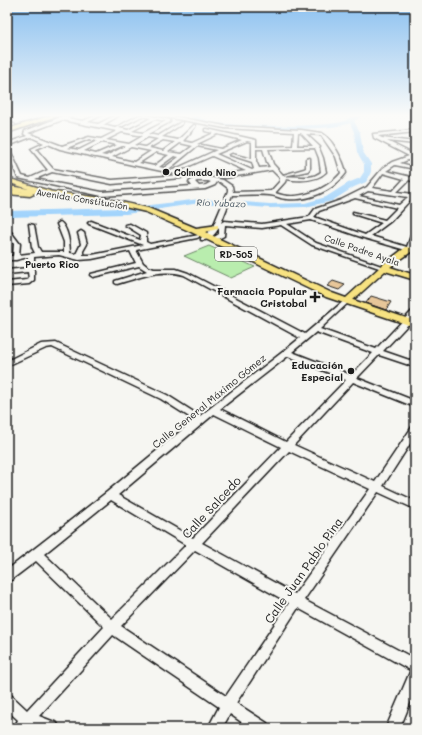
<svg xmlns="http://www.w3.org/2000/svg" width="422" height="735" font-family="Mali,sans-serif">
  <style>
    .green { fill: #b9edae; stroke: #6a8465 }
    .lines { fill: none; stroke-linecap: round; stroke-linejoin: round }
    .river { fill: #9ed2fc; fill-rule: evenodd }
    .building { fill: #e7c699; stroke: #1c1c1c }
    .minor-casing { stroke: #1c1c1c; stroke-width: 3 }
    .major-casing { stroke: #1c1c1c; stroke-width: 3 }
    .highway-casing { stroke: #1c1c1c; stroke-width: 3 }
    .minor { fill: #f6f6f2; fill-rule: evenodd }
    .major { fill: #f7e281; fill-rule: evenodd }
    .highway { fill: #f7e281; fill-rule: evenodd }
    .poi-dot { fill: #1c1c1c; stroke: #f6f6f2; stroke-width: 1.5 }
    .labels { text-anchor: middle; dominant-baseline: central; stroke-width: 4; stroke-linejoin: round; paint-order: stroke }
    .far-poi-label { font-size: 9px; font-weight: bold; fill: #1c1c1c; stroke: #f6f6f2; text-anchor: start }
    .far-street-label { font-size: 9px; fill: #1c1c1c; stroke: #f6f6f2 }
    .far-water-label { font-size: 9px; font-style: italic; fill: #43535f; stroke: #f6f6f2 }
    .shield { fill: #f6f6f2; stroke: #5d5d5c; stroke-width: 1 }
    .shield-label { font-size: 9px; font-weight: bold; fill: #1c1c1c }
    .far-neighbourhood-label { font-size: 9px; font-weight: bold; fill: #1c1c1c; stroke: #f6f6f2 }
    .poi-label { font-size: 10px; font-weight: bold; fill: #1c1c1c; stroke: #f6f6f2; text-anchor: end }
    .street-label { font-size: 10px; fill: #1c1c1c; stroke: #f6f6f2 }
    .near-street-label { font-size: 12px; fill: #1c1c1c; stroke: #f6f6f2 }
  </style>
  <rect width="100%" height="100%" fill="#f6f6f2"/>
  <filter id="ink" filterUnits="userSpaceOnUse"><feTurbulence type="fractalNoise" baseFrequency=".025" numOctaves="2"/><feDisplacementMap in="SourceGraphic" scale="8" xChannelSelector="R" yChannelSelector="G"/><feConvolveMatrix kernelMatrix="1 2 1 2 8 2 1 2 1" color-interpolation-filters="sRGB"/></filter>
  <g filter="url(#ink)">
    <path class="green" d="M209,246L255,267L231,278L184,256Z"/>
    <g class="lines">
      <path class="river" d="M190,115H196C205,122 217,123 228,124C248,126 332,128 347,120L348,118L357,115H364L354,121L360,132L363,152L371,164V172L366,182L354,187L332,201L305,207L270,208L200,203L126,214L7,217V211L126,208L200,199L270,204L305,203L326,197L348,183L360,178L364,172V164L357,152L354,132L350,123C332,132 215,131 197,121C194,120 192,117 190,115Z"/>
    </g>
    <g class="building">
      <path d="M333,281L345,285L339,290L327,286Z"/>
      <path d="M371,296L391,302L386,310L366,303Z"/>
    </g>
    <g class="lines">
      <defs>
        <g id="minor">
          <path d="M68,115H73L67,118L83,121L97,115H102L88,122L98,124L116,115H120L103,125L115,128L139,115H146L170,120V122L148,134L158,136L181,122H182V124L162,137L178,140L194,125H195V127L183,141L192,143L214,133L205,131V129H207L256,140V147L293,146L294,132L225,128L161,116L159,115H166L225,126L301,130L322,133C332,139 344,161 346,173C333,191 309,201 287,199C281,199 275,195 269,195C257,194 245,195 232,195L221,223L224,221L262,224L309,217L315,209L341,200L367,187L383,168L392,162L409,156L374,138L373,134L415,130V132L378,136L382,138L415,142V144L387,141L415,155V158H413L400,163L415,167V169L395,165L386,171L415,178V182L409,180L397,192L414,194L415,197H413L391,221L371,236L407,247L412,233L415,231C415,238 416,248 409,251L364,238L311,220L287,224L316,243L387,268L384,270L382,269L312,245L281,225L262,228L225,225L224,236L214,241L211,239L219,234V227C216,234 209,241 201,240V238L212,229L228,191V188L220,182H217L215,185L205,189L102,196L18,178L7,152V143L27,136L24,134L25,131L58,118L59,117ZM142,116L151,118L128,130L119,128ZM155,119L166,121L143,133L132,131ZM62,120L117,131L101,139L89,137L62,146L28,133ZM122,132L143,136L129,144L106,140ZM298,133H301L313,146H297ZM218,134L242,140L221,149L197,144ZM306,134L321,135L336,157L341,173C327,190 297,202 275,193L285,182L286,179C299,181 316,182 326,172L323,158L319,148L320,147ZM31,137L44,143L31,149L48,170L30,178L22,176L8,146ZM148,137L158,139L145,147L134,145ZM89,139L97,141L79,150L67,148ZM163,140L175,142L163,151L149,148ZM247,141L252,142V159L232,154L230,155L252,162L254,169L252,170L216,154ZM102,142L117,145L96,154L84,151ZM180,143L193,146L182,154L168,152ZM48,144L60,149L95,157H97L133,165L181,175L112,180L53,169L36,149ZM122,146H126L106,156L101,155ZM197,146L217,150L173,170L169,169ZM131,147L151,151L134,162L112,157ZM315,148L319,158L321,172C310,181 298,175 285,177L284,176L308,171L310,168V158L306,159V168L304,169L283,175L273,164L268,149ZM256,149H263L267,162L270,167L259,168L256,161ZM156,152L169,155L154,166L139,163ZM174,156L179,157L164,168L159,167ZM212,156L246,171L225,174L202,172H200V174L225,178L272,170L280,178V181L271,191L233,192L232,186L223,180L178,171ZM52,172L112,184L181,178L183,177V175L195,178L189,182L192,186L102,192L35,179ZM383,173L404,179L393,191L372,188ZM197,181H208L211,182L206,185L199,186L195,182ZM368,191L408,197L399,205L359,196ZM355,198L397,208L385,220L353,212V214L382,223L365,235L314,217L319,211Z"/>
          <path d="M7,122L14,124L15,125L13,126L7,124Z"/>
          <path d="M91,221L140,240L141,235L125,225L130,224L146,233V242L150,244L199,235V237L197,238L136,250L143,263L148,267L154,269H176L188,273L305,334L345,300L347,299L350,301L349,302L320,329L376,349L412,311H415V317L383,351L415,362V367L379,355L357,378L415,401V407L353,382L294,445L375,482L412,427L415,426V436L383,486L415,501V509L378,492L304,600L415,659V691L400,728H386L410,672L412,671L298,608L236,703L267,723L269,728H250L230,714L222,728H208L219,707L113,635L39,716L57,723L59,728H33L30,727L29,728H14L18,720L7,710V694L12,696L27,710L104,627L36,561L11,580L7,582V570L107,492L194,420L161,399L52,347L46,348L7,366V361L41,344L56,343L167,395L200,416L284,351L300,338L184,275C160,268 140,278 117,284L115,283V281L147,271L139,266L93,277L90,275L91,274L136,263L130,251L92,259L79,260L59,255L34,257V280L29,284L7,286V282L27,280L29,279L28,272L7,274V270L28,268V257L16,260H7V256H13L14,244L7,234V232H11L20,244L19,255L35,253L32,247L29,224L34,225L38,247L41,252H64V242L57,224L60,222C68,227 70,245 70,253L76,254L81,244L78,233L81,231L84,233L87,244L83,251V255H92L143,245L89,224L88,223ZM316,332L373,353L351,375L292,352ZM288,356L346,380L286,442L220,409ZM214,414L281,447L193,538L118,495ZM289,451L370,489L295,594L202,543ZM111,500L186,545L112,619L44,554ZM195,550L289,603L226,696L121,626Z"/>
        </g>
        <path id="major" d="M7,186L103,198L148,208L196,228L218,225V229L205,232L332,293L346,298L381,266L406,247L415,248V252H411L390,267L415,275V280L385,271L353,300L415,321V327L326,297L189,231L146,212L103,202L7,190Z"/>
        <g id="highway">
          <path d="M52,115H60L7,133V129Z"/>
          <path d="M7,178L50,191L51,193L47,195L7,182Z"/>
          <path d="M7,190L30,192L34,194L30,196L7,194Z"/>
        </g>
      </defs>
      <use href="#minor" class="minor-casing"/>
      <use href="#major" class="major-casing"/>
      <use href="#highway" class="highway-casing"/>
      <use href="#minor" class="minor"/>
      <use href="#major" class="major"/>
      <use href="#highway" class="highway"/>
    </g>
  </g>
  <linearGradient id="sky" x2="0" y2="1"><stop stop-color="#8ac0f0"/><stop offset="0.53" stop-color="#fbfbf9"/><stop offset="1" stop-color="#fbfbf9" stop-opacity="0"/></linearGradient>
  <rect width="422" height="218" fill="url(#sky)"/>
  <g class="poi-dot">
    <circle cx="166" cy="172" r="4"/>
    <path d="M313 291h4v4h4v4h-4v4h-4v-4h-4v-4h4z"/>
    <circle cx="351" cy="371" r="4"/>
  </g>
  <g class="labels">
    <g class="far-poi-label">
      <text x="174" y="172">Colmado Nino</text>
    </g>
    <g class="far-street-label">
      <text transform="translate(82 199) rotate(9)">Avenida Constitución</text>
      <text transform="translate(362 250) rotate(19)">Calle Padre Ayala</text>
    </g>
    <g class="far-water-label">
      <text transform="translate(221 203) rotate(2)">Río Yubazo</text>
    </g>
    <rect class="shield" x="215" y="247" width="42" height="14" rx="3"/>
    <g class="shield-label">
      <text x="236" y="254">RD-505</text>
    </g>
    <g class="far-neighbourhood-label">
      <text x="52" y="264">Puerto Rico</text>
    </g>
    <g class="poi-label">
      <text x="307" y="291">Farmacia Popular<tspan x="307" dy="12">Cristobal</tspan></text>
      <text x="343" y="365">Educación<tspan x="343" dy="12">Especial</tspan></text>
    </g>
    <g class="street-label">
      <text transform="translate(209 401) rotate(-39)">Calle General Máximo Gómez</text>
    </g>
    <g class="near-street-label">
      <text transform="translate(211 507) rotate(-47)">Calle Salcedo</text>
      <text transform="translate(303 570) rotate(-55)">Calle Juan Pablo Pina</text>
    </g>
  </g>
  <rect width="422" height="735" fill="none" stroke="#f6f6f2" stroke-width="24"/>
  <rect x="12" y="12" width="398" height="711" fill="none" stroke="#1c1c1c" stroke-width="1.5" filter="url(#ink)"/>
</svg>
